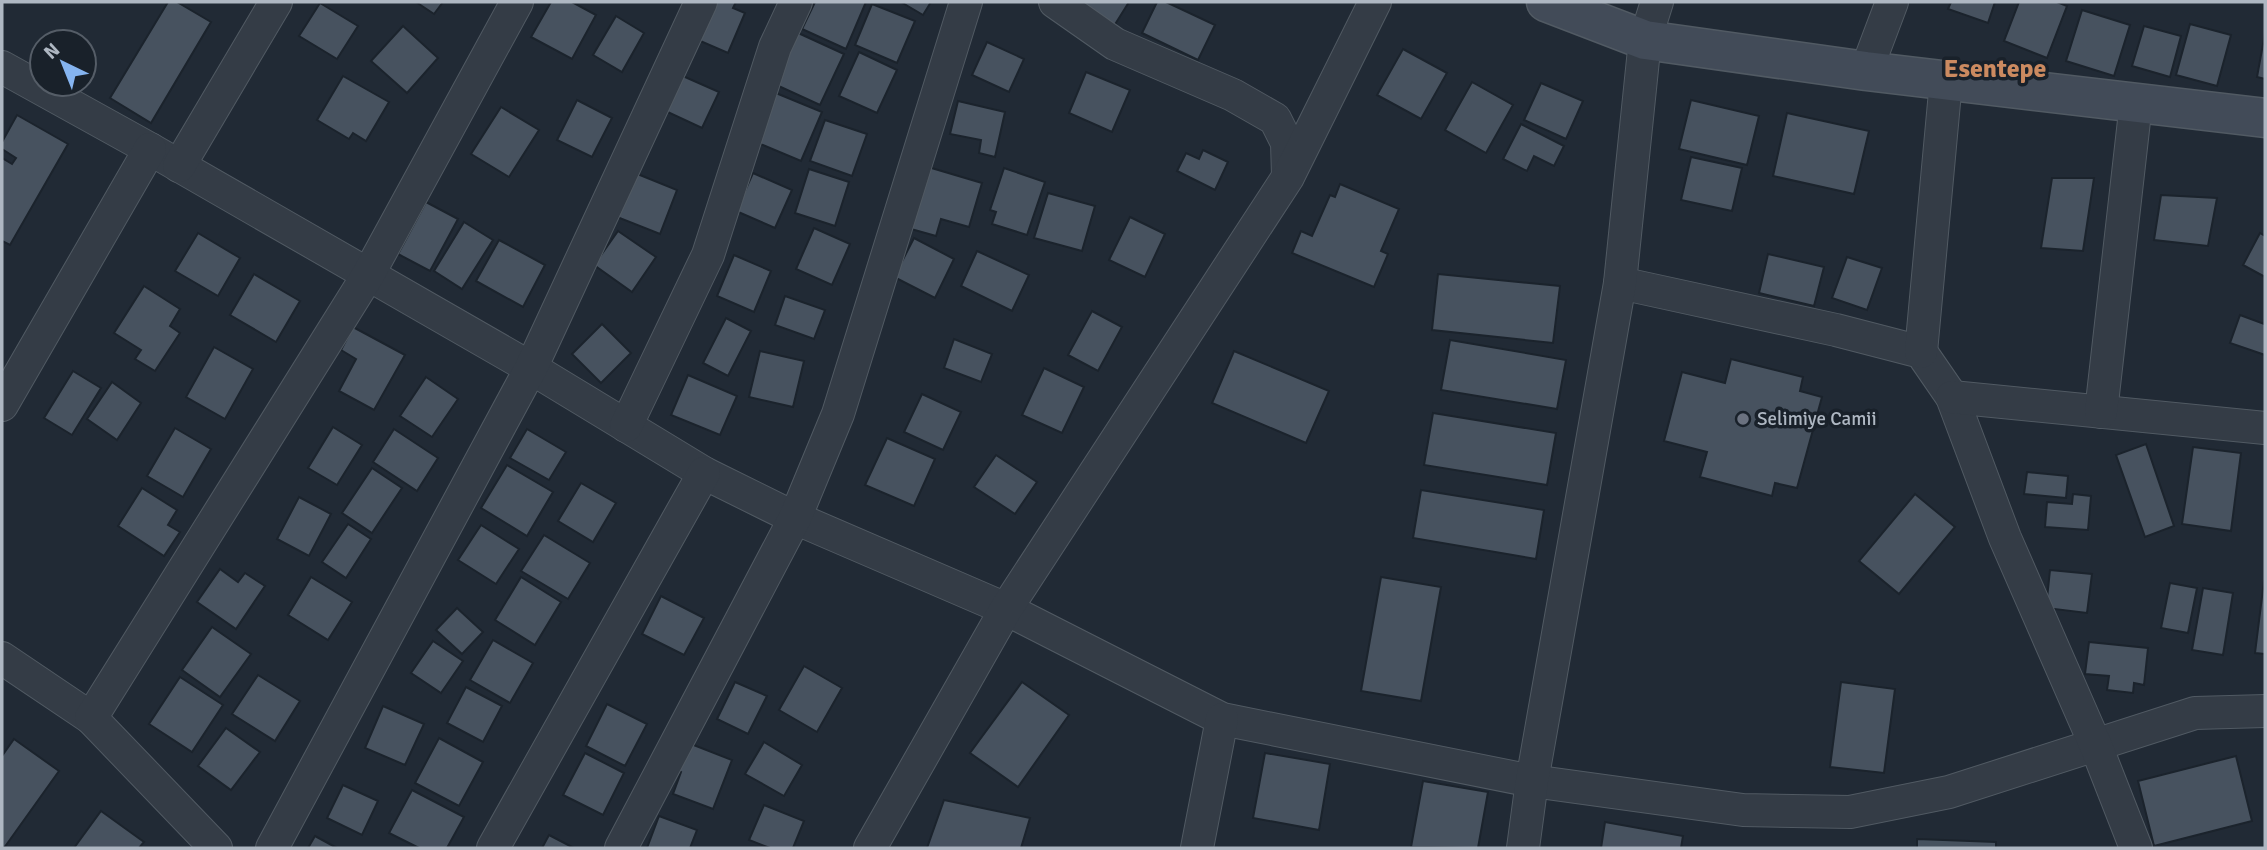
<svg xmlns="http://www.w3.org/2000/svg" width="2267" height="850" font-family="Signika,sans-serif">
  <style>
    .building { fill: #47525f; stroke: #1b232c; stroke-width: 2 }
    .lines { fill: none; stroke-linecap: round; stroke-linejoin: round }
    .street-casing { stroke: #515a63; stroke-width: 34 }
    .secondary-casing { stroke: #515a63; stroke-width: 41 }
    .street { stroke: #343c46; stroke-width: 32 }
    .secondary { stroke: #424b58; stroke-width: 38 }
    .worship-dot { fill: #6b7280; stroke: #19212a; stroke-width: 2.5 }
    .labels { text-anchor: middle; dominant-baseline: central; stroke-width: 7; stroke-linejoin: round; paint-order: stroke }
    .poi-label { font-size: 19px; fill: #aeb7c2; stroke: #19212a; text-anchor: start }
    .district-label { font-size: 26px; font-weight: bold; fill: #cb8a60; stroke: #19212a }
  </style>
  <rect width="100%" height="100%" fill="#212a35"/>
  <g class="building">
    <path d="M168,2H177L211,22L151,123L110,98Z"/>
    <path d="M416,2H443L434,14Z"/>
    <path d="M551,2H572L596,15L572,59L531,37Z"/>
    <path d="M706,2H736L733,8L745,13L728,53L691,37Z"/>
    <path d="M815,2H866L846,49L802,29Z"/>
    <path d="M901,2H931L923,15Z"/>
    <path d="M1083,2H1129L1114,26L1081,6Z"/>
    <path d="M1157,2H1166L1215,25L1198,60L1142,33Z"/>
    <path d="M1951,2H1995L1988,23L1948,9Z"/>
    <path d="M2019,2H2057L2067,6L2047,58L2004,41Z"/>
    <path d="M320,3L358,26L337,59L299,36Z"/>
    <path d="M872,4L915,21L897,63L855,45Z"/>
    <path d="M2082,10L2130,25L2114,76L2066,61Z"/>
    <path d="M616,16L644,33L622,72L593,55Z"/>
    <path d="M2190,24L2231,35L2217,86L2176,75Z"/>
    <path d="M403,26L438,58L407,93L371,61Z"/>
    <path d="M2144,26L2181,36L2170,77L2132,66Z"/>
    <path d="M796,32L844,54L820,105L772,83Z"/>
    <path d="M2265,33V79L2257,77Z"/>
    <path d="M987,42L1024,59L1009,92L972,75Z"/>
    <path d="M1403,49L1447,73L1421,119L1377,95Z"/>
    <path d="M859,52L897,70L877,113L839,96Z"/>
    <path d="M1086,72L1130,90L1112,132L1069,113Z"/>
    <path d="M676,73L719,92L702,128L659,108Z"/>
    <path d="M343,76L389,102L366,141L353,133L349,139L317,120Z"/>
    <path d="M1472,82L1513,105L1486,153L1445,130Z"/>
    <path d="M1541,83L1583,101L1566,139L1524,120Z"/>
    <path d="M771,91L822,112L801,161L751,140Z"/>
    <path d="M577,100L612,118L592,157L557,140Z"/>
    <path d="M1691,100L1759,116L1747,165L1679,149Z"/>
    <path d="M958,101L1005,112L995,157L979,153L981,140L950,134Z"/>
    <path d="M501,107L539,130L509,177L471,154Z"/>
    <path d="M1787,113L1869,131L1854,194L1773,176Z"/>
    <path d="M17,115L68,144L10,245L2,241V158L12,164L16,158L2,149V142Z"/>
    <path d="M825,120L867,134L852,176L810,161Z"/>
    <path d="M1521,124L1564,146L1554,166L1534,156L1527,171L1503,159Z"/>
    <path d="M1203,150L1228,162L1215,190L1177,171L1186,153L1199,159Z"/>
    <path d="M1691,157L1742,168L1732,211L1681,200Z"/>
    <path d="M918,164L982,183L969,227L941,219L936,236L911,229Z"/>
    <path d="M1004,168L1045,182L1027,235L992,224L996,212L990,210Z"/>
    <path d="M809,169L849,182L835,226L795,213Z"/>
    <path d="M635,173L677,190L660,234L617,217Z"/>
    <path d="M753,173L792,190L775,228L736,211Z"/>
    <path d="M2052,178H2094L2083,251L2041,248Z"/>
    <path d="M1340,184L1399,209L1381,251L1388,254L1374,287L1292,253L1301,231L1312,236L1330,195L1335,197Z"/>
    <path d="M1048,193L1095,206L1082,251L1034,238Z"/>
    <path d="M2161,195L2217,198L2208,246L2154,240Z"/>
    <path d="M426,202L458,219L430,271L398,254Z"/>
    <path d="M1130,217L1165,234L1145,277L1109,260Z"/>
    <path d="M464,222L493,240L462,289L434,271Z"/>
    <path d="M814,228L850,244L832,285L796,269Z"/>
    <path d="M618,231L656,257L632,292L594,265Z"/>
    <path d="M198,233L240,258L218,296L175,271Z"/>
    <path d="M2260,233L2265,236V277L2243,265Z"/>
    <path d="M914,238L954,259L935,298L894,277Z"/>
    <path d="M499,240L545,265L523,307L476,281Z"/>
    <path d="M977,251L1029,275L1012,311L961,286Z"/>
    <path d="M1768,254L1824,267L1814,306L1759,293Z"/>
    <path d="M734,255L771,271L754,312L717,296Z"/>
    <path d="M1847,257L1882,268L1867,310L1832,298Z"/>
    <path d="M254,274L300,301L276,342L230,315Z"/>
    <path d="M1438,274L1560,286L1553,343L1432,330Z"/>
    <path d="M144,286L180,309L170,326L180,333L155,371L135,359L141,350L114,333Z"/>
    <path d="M785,296L825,310L814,339L775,325Z"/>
    <path d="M1092,311L1122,327L1098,371L1068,355Z"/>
    <path d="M2240,315L2264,324L2265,319V355L2230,343Z"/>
    <path d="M726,318L751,331L728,376L703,363Z"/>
    <path d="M602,324L631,353L601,383L572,354Z"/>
    <path d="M353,327L405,355L374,410L339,391L356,359L341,350Z"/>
    <path d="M954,339L992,354L981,382L944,368Z"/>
    <path d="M1450,340L1566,360L1557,409L1441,390Z"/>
    <path d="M214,347L253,369L225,419L186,397Z"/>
    <path d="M760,351L804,361L793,407L749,397Z"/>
    <path d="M1234,351L1329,391L1306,443L1212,403Z"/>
    <path d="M1731,359L1803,377L1800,391L1822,397L1797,488L1775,483L1772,496L1700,477L1707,452L1664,441L1682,372L1725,383Z"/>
    <path d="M1044,368L1084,387L1062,433L1022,415Z"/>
    <path d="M73,371L101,388L72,435L44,418Z"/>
    <path d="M688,375L737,396L720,435L671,415Z"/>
    <path d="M426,377L458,399L432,437L400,416Z"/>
    <path d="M112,382L141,403L117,440L87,419Z"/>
    <path d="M922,394L961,412L943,450L904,432Z"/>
    <path d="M1433,413L1556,433L1547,485L1424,465Z"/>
    <path d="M333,427L362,445L337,485L308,468Z"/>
    <path d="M175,428L211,449L183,497L147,476Z"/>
    <path d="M394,429L438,458L417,491L373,462Z"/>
    <path d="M527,429L566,452L549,480L510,458Z"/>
    <path d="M887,438L935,459L914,506L865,485Z"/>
    <path d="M2146,444L2174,526L2145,537L2116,455Z"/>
    <path d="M2193,447L2241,453L2231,531L2182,524Z"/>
    <path d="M996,455L1037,482L1015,514L974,487Z"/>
    <path d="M507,465L553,492L527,536L481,508Z"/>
    <path d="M372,468L402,488L372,533L342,513Z"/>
    <path d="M2027,472L2068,476L2066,498L2024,494Z"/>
    <path d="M581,483L616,503L593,542L558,521Z"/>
    <path d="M142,488L177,510L168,525L180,532L164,556L118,526Z"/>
    <path d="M1421,490L1544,510L1536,559L1413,538Z"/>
    <path d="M1915,494L1955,527L1899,594L1859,561Z"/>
    <path d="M2073,494L2091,496L2088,530L2045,527L2047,502L2072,504Z"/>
    <path d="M299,497L331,514L309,556L277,539Z"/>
    <path d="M348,524L371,539L346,578L322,562Z"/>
    <path d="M481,525L519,549L496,584L458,560Z"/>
    <path d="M544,535L590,563L568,599L521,571Z"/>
    <path d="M220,569L238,582L245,573L265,586L236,629L197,602Z"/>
    <path d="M2050,570L2092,574L2087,613L2046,608Z"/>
    <path d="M311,577L352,602L328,640L288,615Z"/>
    <path d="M521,577L561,602L535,645L495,620Z"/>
    <path d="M1381,577L1441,587L1421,701L1361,691Z"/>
    <path d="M2264,581H2265V654L2255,653Z"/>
    <path d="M2170,583L2197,588L2188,633L2161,628Z"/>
    <path d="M2203,588L2233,593L2223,655L2192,650Z"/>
    <path d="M661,596L704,618L684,655L642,634Z"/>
    <path d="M457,608L483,632L462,654L436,630Z"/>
    <path d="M212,627L251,654L220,697L182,670Z"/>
    <path d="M493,640L533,663L510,703L470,680Z"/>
    <path d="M433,641L463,661L441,693L411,673Z"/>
    <path d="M2089,642L2148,648L2144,685L2134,683L2133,693L2107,690L2109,676L2085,674Z"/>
    <path d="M804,666L842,688L817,732L779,710Z"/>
    <path d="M258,675L300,701L275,741L232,714Z"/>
    <path d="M180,677L223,705L192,752L149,724Z"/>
    <path d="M735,682L767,696L748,734L717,719Z"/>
    <path d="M1022,682L1069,715L1018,787L970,753Z"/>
    <path d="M1841,682L1895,689L1884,773L1830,767Z"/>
    <path d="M466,687L502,706L483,742L447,723Z"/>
    <path d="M607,704L647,724L625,766L586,746Z"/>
    <path d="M383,706L424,724L405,765L365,748Z"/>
    <path d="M226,728L260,752L231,790L198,766Z"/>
    <path d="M439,738L483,762L459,806L415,783Z"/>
    <path d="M14,739L59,771L4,848L2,847V756Z"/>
    <path d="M686,742L732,760L713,809L673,794L681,772L675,769Z"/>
    <path d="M764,742L802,765L784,796L745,774Z"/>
    <path d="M585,753L624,773L603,815L563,795Z"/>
    <path d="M1265,753L1330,764L1319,830L1253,818Z"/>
    <path d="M2236,756L2252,821L2154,846L2138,781Z"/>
    <path d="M1423,781L1488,792L1478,848L1411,847Z"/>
    <path d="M343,785L378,801L362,835L327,818Z"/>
    <path d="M412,790L464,817L447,848H419L389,833Z"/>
    <path d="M944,800L1030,818L1021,848H927Z"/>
    <path d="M764,805L804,821L793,848H770L749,840Z"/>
    <path d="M101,811L144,842L139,848H74Z"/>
    <path d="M659,816L697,830L690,848H647Z"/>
    <path d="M1605,822L1683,836L1681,848H1601Z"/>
    <path d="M549,835L574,848H542Z"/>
    <path d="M315,836L337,848H308Z"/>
    <path d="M1917,839L1996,842V848H1917Z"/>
  </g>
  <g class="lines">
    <defs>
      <g id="street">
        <path d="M1055,2L1115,44L1233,95L1275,119L1287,143L1288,176"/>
        <path d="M2,67L150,149L531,368L704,473L795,518L1006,609L1222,719L1532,781L1743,810L1850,812L1949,792L2195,713L2265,711"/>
        <path d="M1866,71L1892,2"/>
        <path d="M179,166L276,2"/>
        <path d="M1620,283L1836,330L1921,352L1952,397L2005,538L2096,746L2136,848"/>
        <path d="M1921,352L1946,81"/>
        <path d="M1952,397L2265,428"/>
        <path d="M2,405L150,149"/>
        <path d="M2101,412L2136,103"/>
        <path d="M626,426L708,255L775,47L796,2"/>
        <path d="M2,658L91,718"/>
        <path d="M216,848L91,718L368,275L517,2"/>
        <path d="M272,848L531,368L701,2"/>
        <path d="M493,848L704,473"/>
        <path d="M621,848L795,518L838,414L966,2"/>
        <path d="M870,848L1006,609L1288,177L1375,2"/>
        <path d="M1197,848L1222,719"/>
        <path d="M1523,848L1532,781L1620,283L1645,40L1657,2"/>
      </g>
      <path id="secondary" d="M1546,2L1645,40L1866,71L2265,118"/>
    </defs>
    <use href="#street" class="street-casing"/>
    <use href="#secondary" class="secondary-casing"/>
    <use href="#street" class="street"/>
    <use href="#secondary" class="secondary"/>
  </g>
  <circle class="worship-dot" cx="1743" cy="419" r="7"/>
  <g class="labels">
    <g class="poi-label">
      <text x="1757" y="419">Selimiye Camii</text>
    </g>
    <g class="district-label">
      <text x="1995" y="69">Esentepe</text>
    </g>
  </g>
  <rect width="2267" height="850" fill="none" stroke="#aeb7c2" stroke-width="7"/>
  <g transform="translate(63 63) rotate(317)"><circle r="33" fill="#19212a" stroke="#555d67" stroke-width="2"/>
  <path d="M0-5L12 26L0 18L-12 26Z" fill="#85b4f0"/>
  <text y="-10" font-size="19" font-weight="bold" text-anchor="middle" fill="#aeb7c2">N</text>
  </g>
</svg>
